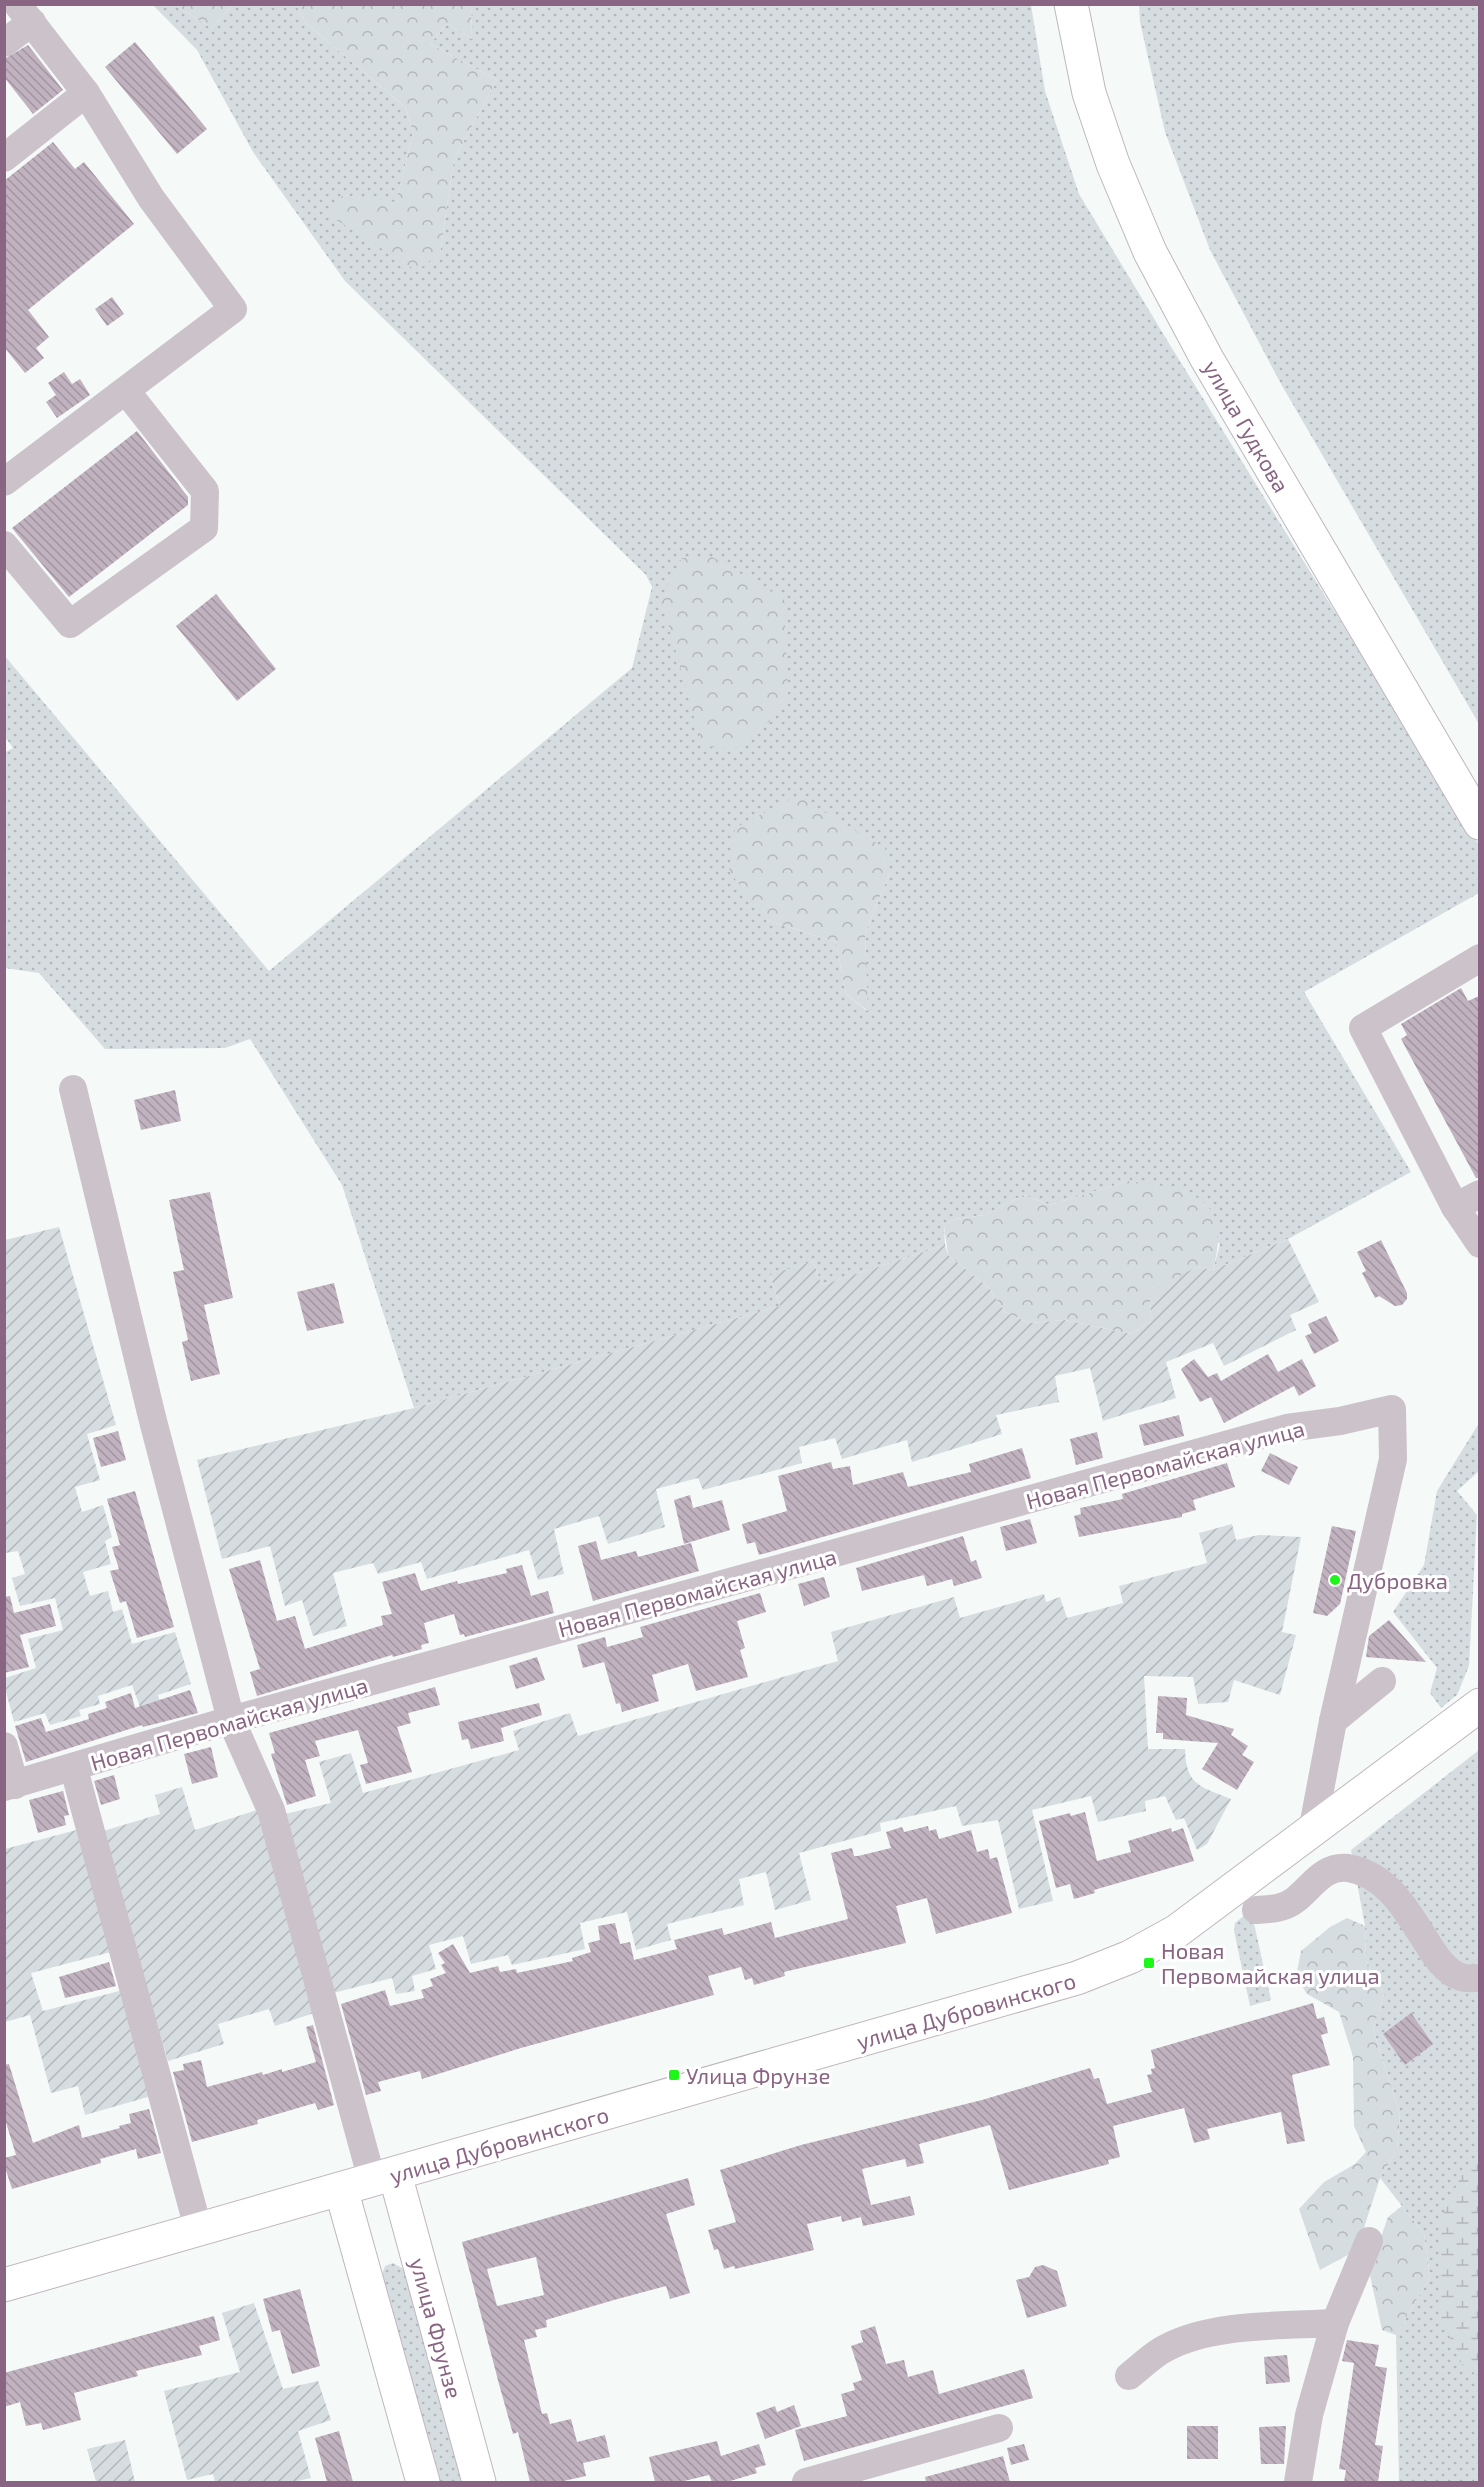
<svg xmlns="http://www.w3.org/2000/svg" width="1484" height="2487" font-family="'Exo 2',sans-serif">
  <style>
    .grass { fill: url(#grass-dots); fill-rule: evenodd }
    .forest { fill: url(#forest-crowns) }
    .wetland { fill: url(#wetland-marsh) }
    .garden { fill: url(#garden-furrows) }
    .building { fill: url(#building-back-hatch); fill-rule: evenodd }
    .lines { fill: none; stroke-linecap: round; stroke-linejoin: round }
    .major-casing { stroke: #c0b6be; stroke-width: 35 }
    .minor { stroke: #ccc3ca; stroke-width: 28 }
    .major { stroke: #fff; stroke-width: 33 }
    .poi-dot { fill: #1df619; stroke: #fff; stroke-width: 2 }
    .labels { text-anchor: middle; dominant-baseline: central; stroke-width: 6; stroke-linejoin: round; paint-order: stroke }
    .street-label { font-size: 22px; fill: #8a6483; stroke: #fff }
    .poi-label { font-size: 22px; fill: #8a6483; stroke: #fff; text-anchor: start }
  </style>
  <defs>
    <pattern id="grass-dots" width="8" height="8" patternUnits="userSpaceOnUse" patternTransform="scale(1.5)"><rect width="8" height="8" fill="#d6dde1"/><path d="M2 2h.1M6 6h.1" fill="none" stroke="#b3b7bc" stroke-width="1.8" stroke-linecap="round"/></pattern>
    <pattern id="forest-crowns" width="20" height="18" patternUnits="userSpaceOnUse" patternTransform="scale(1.5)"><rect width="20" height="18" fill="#d6dde1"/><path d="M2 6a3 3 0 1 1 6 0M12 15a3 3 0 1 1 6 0" fill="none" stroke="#b3b7bc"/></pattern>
    <pattern id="wetland-marsh" width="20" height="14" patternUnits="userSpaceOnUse" patternTransform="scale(1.5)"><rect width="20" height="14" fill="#d6dde1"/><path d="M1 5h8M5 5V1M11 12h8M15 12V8" fill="none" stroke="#b3b7bc"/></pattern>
    <pattern id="garden-furrows" width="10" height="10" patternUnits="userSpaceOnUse" patternTransform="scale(1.5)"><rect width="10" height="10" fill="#d6dde1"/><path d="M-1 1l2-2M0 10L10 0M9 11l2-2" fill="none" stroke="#b3b7bc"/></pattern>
    <pattern id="building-back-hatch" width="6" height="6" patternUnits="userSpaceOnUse" patternTransform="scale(1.5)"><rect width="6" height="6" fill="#c1b2bf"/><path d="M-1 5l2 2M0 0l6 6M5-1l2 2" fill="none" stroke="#a394a1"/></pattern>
  </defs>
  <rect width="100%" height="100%" fill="#f5f9f8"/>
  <g class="grass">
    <path d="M153,5H175L211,28L233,5H296L306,23L406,108L413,133L396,203L343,195L440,253L454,159L497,80L430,44L447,24L472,39L471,5H1031L1045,91L1079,194L1170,345L1479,845V893L1304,992L1411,1172L1288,1239L1213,1270L1220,1244L1129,1181L1050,1205L1024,1195L985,1215L955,1219L944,1226L945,1245L822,1285L813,1261L770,1276L780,1306L414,1408L342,1185L250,1039L225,1048L105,1049L39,973L5,968L4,753L13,748L5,737L4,655L269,971L632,668L652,587L646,575L345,281L253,152L197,50ZM890,872L865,933L867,1011L846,994L836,942L766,920Z"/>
    <path d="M1139,5H1479V724L1281,384L1210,250L1165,132L1140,22Z"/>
    <path d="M1479,1423V1471L1457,1491L1477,1515L1469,1666L1457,1695L1441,1708L1430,1693L1437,1668L1393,1612L1424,1565L1437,1491Z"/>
    <path d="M1479,1750V2482H1399L1396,2335L1430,2277L1424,2234L1380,2178L1397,2150L1400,2114L1373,2029L1384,1995L1366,1960L1365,1926L1351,1850Z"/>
    <path d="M1251,1910L1271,2000L1250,2006L1234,1931L1235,1923Z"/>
    <path d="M393,2263L402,2268L408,2279L464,2482H436L381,2277L385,2266Z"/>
  </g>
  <g class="forest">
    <path d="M175,5H233L211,28Z"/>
    <path d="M296,5H471L472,39L447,24L430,44L497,80L454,159L440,253L417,271L327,214L343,195L396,202L413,133L406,108L306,23Z"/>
    <path d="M712,557L784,599L788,695L769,722L734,749L702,746L661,598L682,558Z"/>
    <path d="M797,796L885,848L890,872L865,933L868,1011L846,994L836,942L766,920L729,871L735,828Z"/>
    <path d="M1129,1181C1190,1189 1233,1195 1213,1270L1196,1267L1150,1299L1151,1321L1131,1334L1065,1320L1029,1323L1005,1312L989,1288L948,1255L944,1226L955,1219L985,1215L1024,1195L1050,1205Z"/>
    <path d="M1347,1918L1365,1926L1366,1960L1384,1995L1373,2029L1400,2114L1397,2150L1380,2178L1357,2250L1320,2270L1299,2209L1324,2182L1355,2164L1366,2152L1354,2126L1353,2057L1339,2012L1307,1994L1296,1976L1301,1951L1330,1927Z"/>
    <path d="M1402,2206L1424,2234L1430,2277L1396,2335L1382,2330L1369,2271L1388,2217Z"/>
  </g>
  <path class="wetland" d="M1479,2159V2376L1463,2366L1440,2316L1442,2217L1465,2167Z"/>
  <g class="garden">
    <path d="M59,1227L116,1425L87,1434L100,1480L75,1487L82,1512L103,1505L112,1537L105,1541L111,1564L83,1572L90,1596L108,1591L113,1612L122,1609L132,1644L175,1632L191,1684L158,1695L160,1702L140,1707L132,1685L98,1696L100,1704L79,1710L81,1716L50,1725L45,1713L14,1722L5,1688V1678L36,1668L28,1639L63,1630L55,1598L20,1606L12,1578L25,1574L18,1551L5,1553V1240Z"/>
    <path d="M1288,1239L1319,1302L1290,1315L1296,1330L1224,1366L1213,1343L1166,1362L1176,1398L1103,1421L1090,1368L1055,1376L1059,1402L996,1415L1002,1434L912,1462L907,1440L842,1459L835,1438L799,1447L802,1463L703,1490L698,1478L656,1489L665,1527L608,1544L599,1516L554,1529L564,1574L538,1580L529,1550L427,1579L421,1562L378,1574L373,1563L333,1573L347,1626L313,1636L302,1600L285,1606L270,1546L222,1559L197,1460L414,1408L780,1306L770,1275L813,1261L822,1285L945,1245L948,1255L989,1288L1005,1312L1029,1323L1065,1320L1131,1334L1151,1321L1150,1299L1158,1288L1196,1267L1213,1270Z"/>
    <path d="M1232,1524L1236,1540L1259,1535L1301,1537L1282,1632L1296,1635L1280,1695L1234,1680L1228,1702L1198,1704L1193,1677L1144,1676L1148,1749H1185C1186,1786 1200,1786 1231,1799L1207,1844L1197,1850L1184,1818L1176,1820L1165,1796L1145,1801L1146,1811L1098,1822L1091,1796L1032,1810L1053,1901L1019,1909L998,1820L962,1826L956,1806L880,1823L881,1831L799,1853L811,1900L775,1910L766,1872L739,1879L744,1905L667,1924L671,1940L636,1950L627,1912L580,1923L585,1949L512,1965L508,1955L471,1964L463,1936L429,1945L436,1969L412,1976L415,1991L396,1994L392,1978L333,1993L285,1814L331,1803L319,1762L351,1753L363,1793L519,1750L513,1731L570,1713L578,1736L838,1661L831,1632L954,1597L960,1618L1044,1594L1046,1602L1060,1597L1067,1618L1123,1603L1119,1586L1207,1563L1199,1533Z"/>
    <path d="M182,1787L195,1830L257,1810L314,2013L275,2026L269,2009L218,2024L224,2044L168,2061L100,1832L160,1814L155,1795Z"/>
    <path d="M80,1829L115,1951L31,1973L43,2011L123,1990L155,2095L85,2115L78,2086L51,2093L30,2015L5,2022V1849Z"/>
    <path d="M254,2303L283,2389L318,2381L331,2420L298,2431L311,2478L293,2482H215L213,2474L187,2480L164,2391L240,2372L222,2313Z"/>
    <path d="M125,2440L135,2482H96L87,2449Z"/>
  </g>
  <g class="building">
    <path d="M135,42L207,129L177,154L105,67Z"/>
    <path d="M28,45L63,90L33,114L4,77V59Z"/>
    <path d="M53,142L75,169L84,162L134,224L28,310L49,337L36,348L44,358L25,373L4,347V181Z"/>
    <path d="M112,297L124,314L107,326L95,309Z"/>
    <path d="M64,372L72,384L80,379L90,395L57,418L46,402L56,395L48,383Z"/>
    <path d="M137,431L188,497V505L69,597L12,528Z"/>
    <path d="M216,594L276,669L237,701L176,626Z"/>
    <path d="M1461,988L1468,1001L1479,996V1178H1476L1401,1039L1407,1035L1401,1024Z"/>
    <path d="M175,1090L181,1121L141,1130L134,1100Z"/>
    <path d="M210,1192L233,1298L204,1305L220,1374L191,1381L182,1342L188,1340L173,1272L184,1270L169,1200Z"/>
    <path d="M1381,1240L1407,1293V1299L1402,1305L1395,1306L1379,1296L1375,1298L1362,1273L1366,1271L1357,1252Z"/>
    <path d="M334,1283L344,1323L307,1331L297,1292Z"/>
    <path d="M1326,1316L1339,1341L1314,1354L1305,1336L1312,1333L1308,1324Z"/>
    <path d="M1268,1354L1278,1372L1302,1359L1316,1386L1299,1396L1294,1386L1224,1423L1211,1397L1200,1402L1181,1369L1194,1359L1208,1377L1217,1373L1221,1381Z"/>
    <path d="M1179,1415L1184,1436L1144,1446L1139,1425Z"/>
    <path d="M118,1431L126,1460L101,1467L93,1438Z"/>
    <path d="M1097,1432L1103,1458L1076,1465L1070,1439Z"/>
    <path d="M1022,1448L1031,1478L759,1555L755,1542L747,1544L742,1524L787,1511L778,1476L831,1462L833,1469L850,1466L853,1485L903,1472L908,1487L971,1472L969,1464Z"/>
    <path d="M1270,1453L1298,1467L1289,1485L1261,1471Z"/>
    <path d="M1227,1463L1235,1487L1193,1500L1196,1510L1182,1514V1517L1079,1537L1074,1516L1081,1514L1080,1508L1123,1499L1122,1494Z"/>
    <path d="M135,1491L174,1627L137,1638L126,1601L120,1603L110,1571L119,1569L112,1547L120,1545L107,1499Z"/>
    <path d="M690,1495L693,1508L722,1500L730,1530L684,1544L674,1500Z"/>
    <path d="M1030,1519L1037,1543L1006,1551L1000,1527Z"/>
    <path d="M1332,1526L1356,1531L1340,1604L1327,1616L1313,1613Z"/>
    <path d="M963,1536L971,1562L976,1560L982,1578L954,1586L952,1579L927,1586L924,1575L862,1591L856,1568Z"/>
    <path d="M596,1541L601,1560L636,1551L638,1557L691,1543L699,1571L593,1601L578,1546Z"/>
    <path d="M260,1560L277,1621L295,1616L305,1649L383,1625L381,1616L392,1614L382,1582L415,1573L421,1591L457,1581L458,1584L507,1573L506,1569L522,1565L531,1596L548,1591L554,1613L465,1637L464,1634L460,1635L454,1614L424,1623L429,1643L421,1645L422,1649L393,1657L392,1655L257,1696L250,1672L260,1669L229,1569Z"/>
    <path d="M824,1577L830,1597L804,1606L798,1584Z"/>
    <path d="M760,1593L766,1612L737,1621L745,1648L740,1650L748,1677L696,1691L688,1664L652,1675L659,1701L622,1712L620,1703L616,1704L604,1662L583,1668L577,1645L605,1637L607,1647L643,1637L640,1627Z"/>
    <path d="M10,1596L14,1613L50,1604L56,1626L20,1635L29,1667L4,1673V1597Z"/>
    <path d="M1389,1620L1426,1662L1366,1657L1369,1636Z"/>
    <path d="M537,1657L545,1680L516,1689L509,1666Z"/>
    <path d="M435,1687L440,1705L408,1713L411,1723L397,1727L412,1772L366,1784L360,1765L368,1763L358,1730L315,1741L320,1756L305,1760L316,1796L287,1805L271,1754L275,1753L269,1733Z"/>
    <path d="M190,1690L198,1713L143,1727L142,1725L26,1762L15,1726L41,1718L46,1732L89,1719L88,1714L107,1708L105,1702L131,1693L135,1708Z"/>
    <path d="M1158,1696L1187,1698L1186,1715L1234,1729L1231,1735L1248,1746L1242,1755L1254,1762L1237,1790L1202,1769L1218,1743L1163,1739V1733H1156Z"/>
    <path d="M539,1703L542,1715L501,1728L504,1741L471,1749L468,1739L462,1740L458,1722Z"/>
    <path d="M211,1747L218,1777L192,1784L184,1754Z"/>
    <path d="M114,1775L120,1799L101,1805L94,1781Z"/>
    <path d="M63,1791L69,1815L64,1816L66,1825L38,1833L29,1800Z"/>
    <path d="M1085,1812L1097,1861L1131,1852L1128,1841L1171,1828L1172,1832L1183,1828L1194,1861L1094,1890L1095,1893L1074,1899L1070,1884L1056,1888L1039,1821L1070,1813L1071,1816Z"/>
    <path d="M928,1826L929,1831L936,1829L939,1839L971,1830L977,1852L988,1849L990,1859L997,1857L1012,1913L936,1934L927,1898L896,1906L906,1943L784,1972L785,1976L754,1985L752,1978L745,1980L741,1967L708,1976L714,1995L521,2048L422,2079L420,2071L378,2082L381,2091L366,2095L341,2004L385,1990L390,2006L424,1998L421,1990L433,1986L430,1979L446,1973L441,1965L445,1963L438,1953L453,1944L470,1973L498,1966L500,1972L516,1969L517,1973L573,1961L572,1958L591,1952L588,1943L600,1940L598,1926L615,1923L620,1944L630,1942L634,1960L677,1949L674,1940L722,1928L724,1935L771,1922L775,1938L848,1919L831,1853L852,1848L854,1856H858L891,1848L886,1832L902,1827L904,1832Z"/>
    <path d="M109,1962L116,1986L65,1998L59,1977Z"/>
    <path d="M1313,2003L1317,2019L1324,2017L1328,2033L1321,2035L1330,2065L1292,2075L1305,2141L1287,2144L1281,2112L1207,2129L1210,2139L1194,2143L1184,2108L1113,2126L1120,2157L1108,2160L1109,2164L1009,2190L990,2125L919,2144L924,2163L907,2167L905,2159L862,2169L871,2205L910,2196L915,2215L863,2226L861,2217L842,2222L841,2216L807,2224L814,2250L735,2269L734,2266L724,2269L718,2249L714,2250L708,2230L736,2222L720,2170L801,2145L982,2100L1090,2068L1094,2079L1099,2078L1107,2104L1152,2092L1147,2075L1152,2074L1151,2069L1155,2068L1151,2050Z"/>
    <path d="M1411,2013L1433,2044L1405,2065L1383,2034Z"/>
    <path d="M313,2025L334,2105L318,2110L315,2103L257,2120L258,2124L192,2142L173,2072L184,2070L183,2064L201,2060L207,2087L262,2072L263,2075L282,2069V2072L316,2062L306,2027Z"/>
    <path d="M9,2064L33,2143L79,2125L82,2138L120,2128L119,2126L131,2123L129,2114L149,2109L161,2153L138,2159L136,2149L100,2159L101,2163L12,2189L4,2164V2158L16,2155L4,2116V2065Z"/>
    <path d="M688,2178L695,2205L666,2214L690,2293L670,2299L666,2286L614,2300L546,2320L547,2327L535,2330L537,2337L524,2340L542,2414L547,2413L550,2424L571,2419L577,2442L605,2435L610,2457L583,2463L586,2476L559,2482H530L518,2432L513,2434L499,2384L462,2242ZM536,2257L544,2295L497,2306L487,2269Z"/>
    <path d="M1043,2265L1057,2271L1067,2306L1027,2318L1016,2280L1029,2277L1035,2267Z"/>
    <path d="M300,2289L320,2366L292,2374L280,2330L272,2332L263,2299Z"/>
    <path d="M214,2316L220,2340L199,2346L202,2355L136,2371L138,2376L74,2393L81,2420L43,2430L41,2423L26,2426L20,2402L4,2407V2373Z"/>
    <path d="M875,2326L886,2364L904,2360L908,2377L933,2370L939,2394L1024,2369L1033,2398L804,2461L795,2430L847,2416L841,2394L855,2390L853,2383L862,2380L851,2346L863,2342L860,2331Z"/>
    <path d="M1347,2340L1379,2345L1375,2366L1387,2368L1375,2445L1383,2446L1378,2482H1344L1346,2470L1339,2469L1354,2363L1342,2361Z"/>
    <path d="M1287,2355L1290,2382L1266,2384L1264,2357Z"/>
    <path d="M794,2405L801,2426L765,2439L756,2413L775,2406L777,2412Z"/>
    <rect x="1187" y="2426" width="31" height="33"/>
    <path d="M1286,2426L1284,2464H1261L1259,2427Z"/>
    <path d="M339,2431L353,2482H327L315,2438Z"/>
    <path d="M717,2441L721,2456L759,2444L766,2465L755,2468L757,2473L727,2482H712L709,2475L680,2482H655L649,2457Z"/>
    <path d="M1024,2444L1029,2460L1011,2465L1007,2448Z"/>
    <path d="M1003,2456L1010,2482H926L925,2477Z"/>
  </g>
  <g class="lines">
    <defs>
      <g id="major">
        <path d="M1071,4L1089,93L1113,164L1150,252L1207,359L1480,823"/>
        <path d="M395,2174L479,2482"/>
        <path d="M341,2189L423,2482"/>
        <path d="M4,2285L1077,1978L1130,1957L1177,1931L1480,1705"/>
      </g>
    </defs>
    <use href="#major" class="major-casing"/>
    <g class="minor">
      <path d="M4,43L32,22"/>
      <path d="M4,158L86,93"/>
      <path d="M4,482L233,309L151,198L86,93L17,4"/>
      <path d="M4,545L70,624L204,528L205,491L126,391"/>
      <path d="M73,1089L152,1417L231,1720L271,1810L372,2180"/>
      <path d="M1480,1194L1455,1207L1480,1244"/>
      <path d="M1455,1207L1363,1028L1480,958"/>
      <path d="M1333,1721L1382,1681"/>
      <path d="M4,1746L15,1785"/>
      <path d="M74,1769L198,2228"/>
      <path d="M4,1787L231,1720L1287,1428L1340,1421L1392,1409L1393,1459L1333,1721L1312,1832"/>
      <path d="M1256,1910C1270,1909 1284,1909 1295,1900C1312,1887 1323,1865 1348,1868C1411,1878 1424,1967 1461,1977C1466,1979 1474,1978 1480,1978"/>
      <path d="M1129,2376C1141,2367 1153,2354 1166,2348C1212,2323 1283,2326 1335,2323"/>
      <path d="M806,2482L999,2428"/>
      <path d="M1298,2482L1309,2415L1335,2323L1369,2241"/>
    </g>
    <use href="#major" class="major"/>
  </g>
  <g class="poi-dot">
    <circle cx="1335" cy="1580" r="6"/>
    <rect x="1143" y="1957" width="12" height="12" rx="3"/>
    <rect x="668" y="2069" width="12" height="12" rx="3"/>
  </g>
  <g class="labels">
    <g class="street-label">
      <text transform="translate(1247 426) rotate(60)">улица Гудкова</text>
      <text transform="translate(1165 1464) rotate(-15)">Новая Первомайская улица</text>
      <text transform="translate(697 1592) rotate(-15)">Новая Первомайская улица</text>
      <text transform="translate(229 1723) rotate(-16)">Новая Первомайская улица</text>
      <text transform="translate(966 2010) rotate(-16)">улица Дубровинского</text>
      <text transform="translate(499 2144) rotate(-16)">улица Дубровинского</text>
      <text transform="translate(437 2328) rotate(75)">улица Фрунзе</text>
    </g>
    <g class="poi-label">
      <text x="1347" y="1580">Дубровка</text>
      <text x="1161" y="1950">Новая<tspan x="1161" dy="25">Первомайская улица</tspan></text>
      <text x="686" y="2075">Улица Фрунзе</text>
    </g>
  </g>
  <rect width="1484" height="2487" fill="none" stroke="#8a6483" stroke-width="12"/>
</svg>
